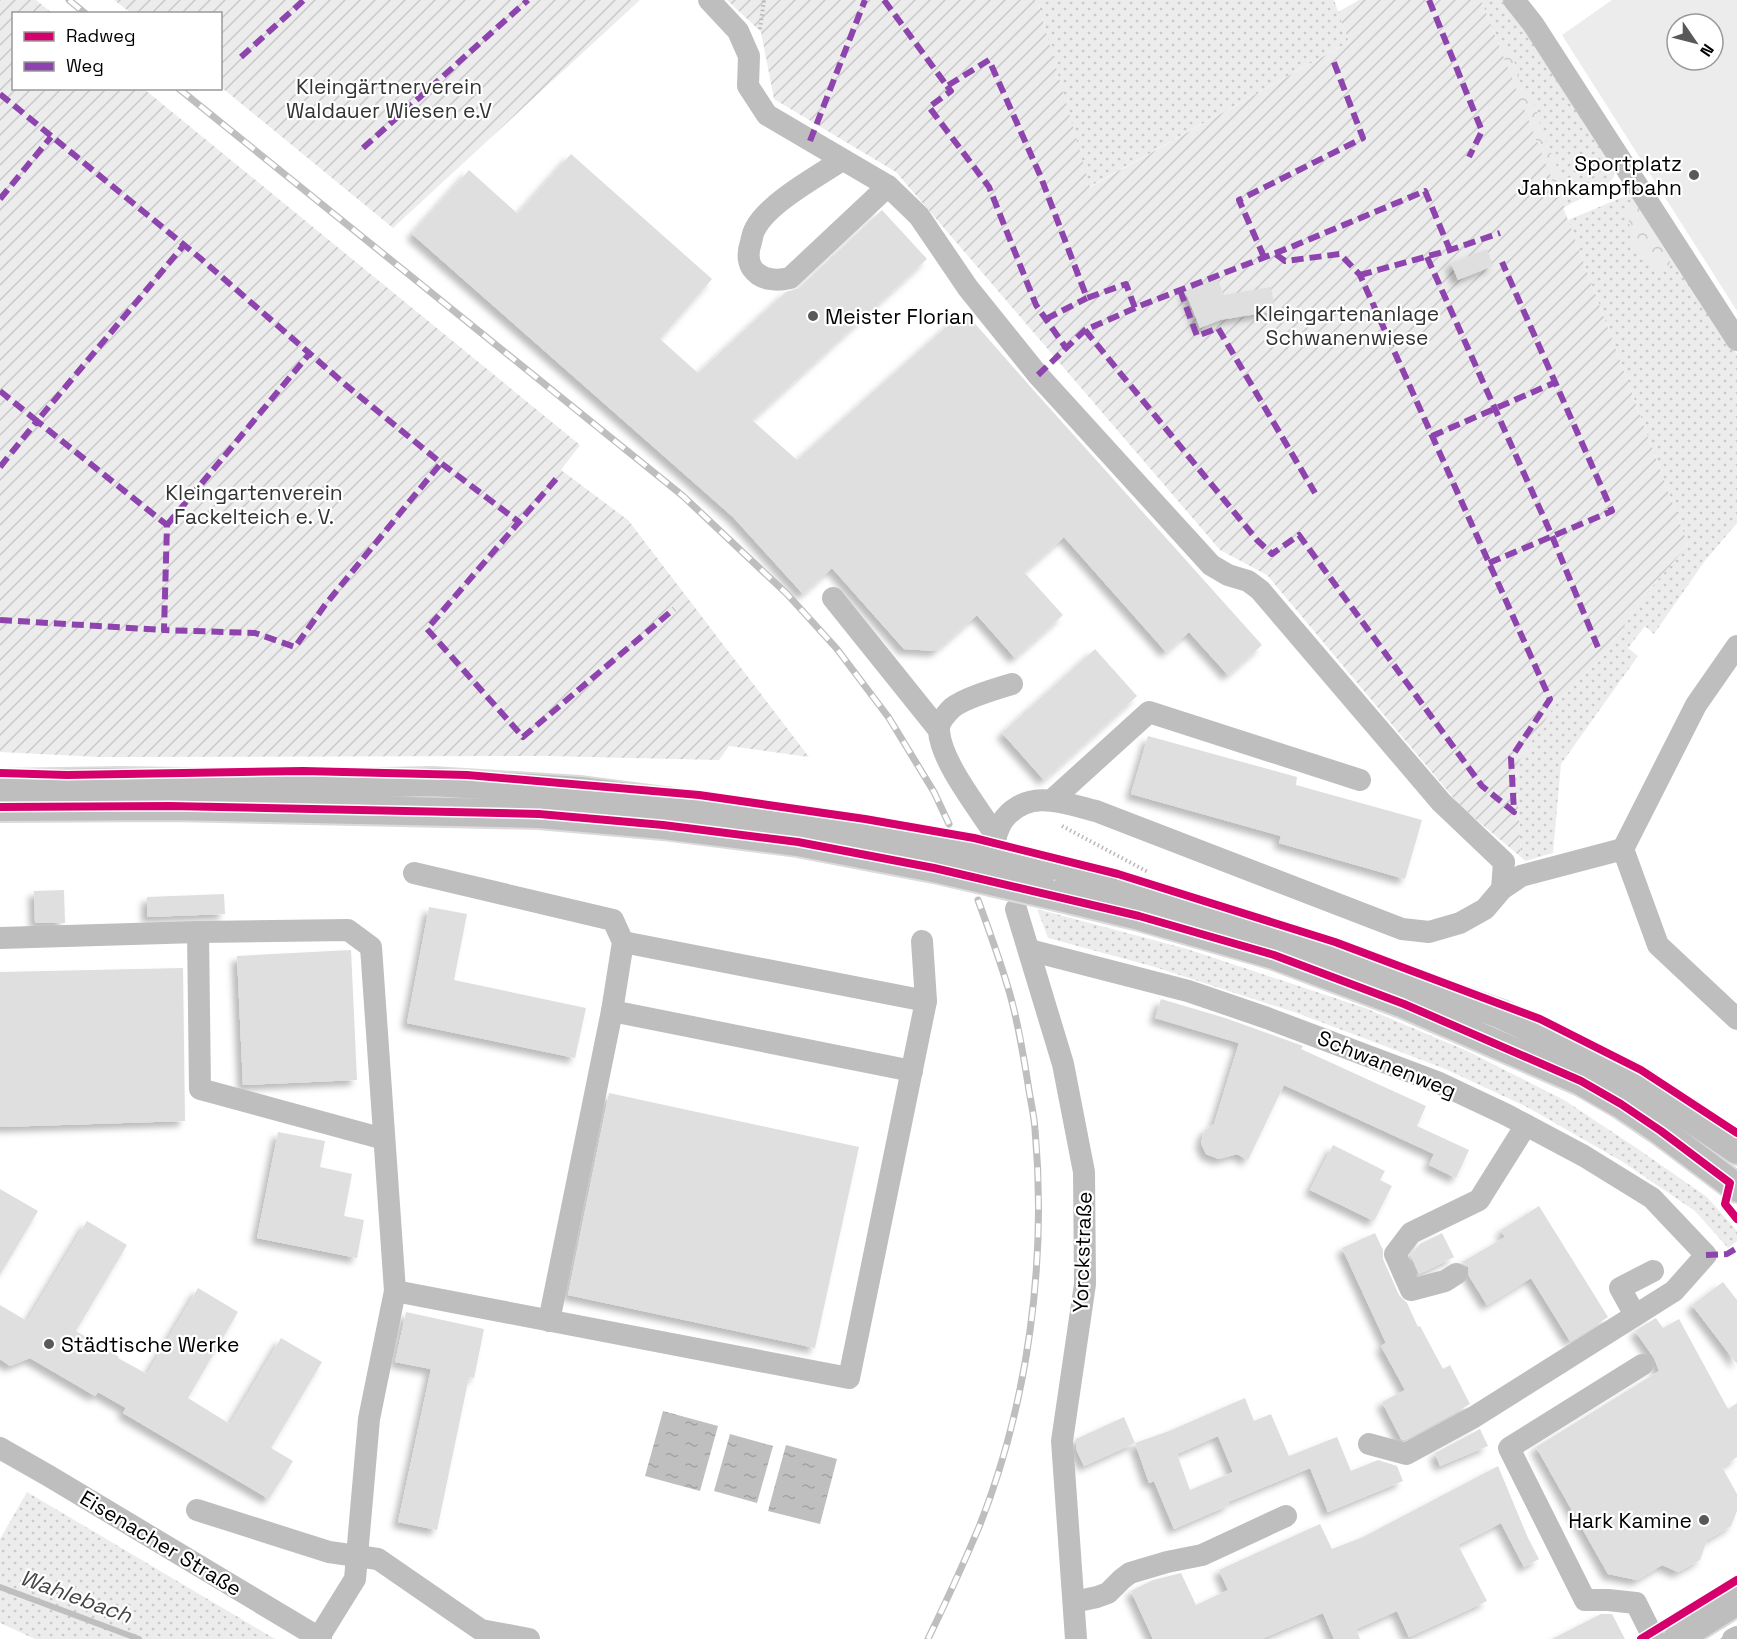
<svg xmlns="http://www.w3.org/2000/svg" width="1737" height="1639" font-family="'Space Grotesk',sans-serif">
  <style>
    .grass { fill: url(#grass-dots) }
    .forest { fill: url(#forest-crowns) }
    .garden { fill: url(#garden-furrows) }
    .pitch { fill: #ececec; fill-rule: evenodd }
    .water { fill: url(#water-ripples) }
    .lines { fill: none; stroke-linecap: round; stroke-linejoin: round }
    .stream { stroke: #bfbfbf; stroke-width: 6 }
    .building { fill: #dfdfdf; fill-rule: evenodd; filter: url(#shadow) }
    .major-casing { stroke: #dbdbdb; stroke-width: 32 }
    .path { stroke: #b9b9b9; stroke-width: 4; stroke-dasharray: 1.5 3; stroke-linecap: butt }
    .minor { stroke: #bebebe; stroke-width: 22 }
    .major { stroke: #bebebe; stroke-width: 28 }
    .tram { stroke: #bebebe; stroke-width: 1.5 }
    .rail-casing { stroke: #bebebe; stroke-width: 7 }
    .rail { stroke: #fff; stroke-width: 4.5; stroke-dasharray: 14; stroke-linecap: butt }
    .major-bridge-casing { stroke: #dbdbdb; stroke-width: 32; stroke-linecap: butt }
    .major-bridge { stroke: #bebebe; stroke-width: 28 }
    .quiet { stroke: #8e44ad; stroke-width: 6; stroke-dasharray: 12 6; stroke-linecap: butt }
    .cycleway-casing { stroke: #fff; stroke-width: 11 }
    .cycleway { stroke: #d6006c; stroke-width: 8 }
    .poi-dot { fill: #595959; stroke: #fff; stroke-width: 2 }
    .labels { text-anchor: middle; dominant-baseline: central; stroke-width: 4.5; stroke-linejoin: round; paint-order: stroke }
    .park-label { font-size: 21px; fill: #333; stroke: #fff }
    .poi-label { font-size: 21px; fill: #000; stroke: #fff; text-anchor: end }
    .street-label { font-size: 21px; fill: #000; stroke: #fff }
    .water-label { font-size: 22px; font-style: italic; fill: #444; stroke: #fff }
  </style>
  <defs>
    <pattern id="grass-dots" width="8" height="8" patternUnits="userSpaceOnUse" patternTransform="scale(1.5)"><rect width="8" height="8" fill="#ececec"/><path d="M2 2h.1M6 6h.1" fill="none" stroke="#c9c9c9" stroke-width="1.8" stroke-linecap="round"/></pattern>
    <pattern id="forest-crowns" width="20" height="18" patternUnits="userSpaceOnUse" patternTransform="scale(1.5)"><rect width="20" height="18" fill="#ececec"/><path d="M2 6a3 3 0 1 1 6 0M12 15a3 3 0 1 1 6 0" fill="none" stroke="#c9c9c9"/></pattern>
    <pattern id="garden-furrows" width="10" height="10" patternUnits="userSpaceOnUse" patternTransform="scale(1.5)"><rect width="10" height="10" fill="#ececec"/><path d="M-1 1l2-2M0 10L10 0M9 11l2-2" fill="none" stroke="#c9c9c9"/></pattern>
    <pattern id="water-ripples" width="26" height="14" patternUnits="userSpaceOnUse" patternTransform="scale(1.5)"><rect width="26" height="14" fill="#bfbfbf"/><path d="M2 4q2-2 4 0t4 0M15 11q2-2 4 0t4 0" fill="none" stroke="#a2a2a2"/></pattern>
    <filter id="shadow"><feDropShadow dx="-5.5" dy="5.5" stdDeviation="3" flood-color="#0004"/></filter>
  </defs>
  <rect width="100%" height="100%" fill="#fff"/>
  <g class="grass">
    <path d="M1035,0H1334L1349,42L1089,187L1039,7Z"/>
    <path d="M1481,0H1507L1616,170L1613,178L1608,184L1563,208Z"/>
    <path d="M1623,197H1633L1737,354V523L1704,562L1654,634L1645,626L1628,648L1638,656L1561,764L1553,853L1525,861L1521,857L1516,766L1553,707L1606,653L1644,596L1688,545L1568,220Z"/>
    <path d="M1037,909L1187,949L1365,1008L1465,1050L1564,1100L1635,1147L1707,1197L1737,1231V1241L1728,1248L1695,1211L1623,1162L1527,1107L1443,1068L1297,1013L1155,967L1048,938Z"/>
    <path d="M27,1492L275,1639H35L0,1623V1539Z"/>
  </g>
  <g class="forest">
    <path d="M1503,49L1510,51L1518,71L1521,85L1530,96L1536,109L1542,131L1557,167C1570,183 1559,185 1557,201L1498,55Z"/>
    <path d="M1631,202L1639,205L1644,212L1651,228L1657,233L1669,250L1670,264L1661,270C1645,263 1633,254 1630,236C1629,231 1630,226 1629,221C1627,213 1623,212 1626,203Z"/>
  </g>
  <g class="garden">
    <path d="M0,0H36L52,13L14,14V88L144,89L580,445L561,470L628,520L809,757L729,746L719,760L547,756L99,757L0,752Z"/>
    <path d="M114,0H640L393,228L221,87L220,14L131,13Z"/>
    <path d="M727,0H1035L1039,7L1090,187L1349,42L1338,12L1359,0H1481L1568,220L1688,545L1644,596L1606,653L1555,705L1516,766L1521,857L1461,807L1267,575L1220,550L896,172L774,99L761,32Z"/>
  </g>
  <path class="pitch" d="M1612,0H1737V311L1562,35ZM1677,24H1713V60H1677Z"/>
  <g class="water">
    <path d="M663,1411L718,1426L700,1491L645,1476Z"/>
    <path d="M730,1434L773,1446L757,1503L714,1491Z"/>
    <path d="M786,1445L837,1459L820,1524L768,1511Z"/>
  </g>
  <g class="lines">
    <path class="stream" d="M0,1587L139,1639"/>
  </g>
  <g class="building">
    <path d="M571,154L712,279L660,339L698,373L786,292L799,288L882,210L927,259L752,420L797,460L964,311L1028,384L1262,645L1228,675L1189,632L1166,652L1064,537L1024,572L1063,615L1015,658L977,615L936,651L904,649L832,568L803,594L733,517L412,234L469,170L518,214Z"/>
    <path d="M1487,249L1493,266L1458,280L1451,263Z"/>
    <path d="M1217,278L1224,295L1271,287L1275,311L1220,320L1200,328L1185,291Z"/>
    <path d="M1095,649L1137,696L1044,780L1002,733Z"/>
    <path d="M1148,736L1297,777L1296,785L1422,820L1405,879L1279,843L1281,836L1131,794Z"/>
    <path d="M64,890L65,923H35L34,891Z"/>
    <path d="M224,894L225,914L147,917V897Z"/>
    <path d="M429,907L467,914L454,980L586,1008L575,1058L407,1023Z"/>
    <path d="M351,950L357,1080L243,1085L237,956Z"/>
    <path d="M183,968L185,1121L0,1127V972Z"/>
    <path d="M1161,999L1225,1018L1303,1046L1301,1049L1426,1106L1417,1126L1469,1150L1456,1178L1429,1165L1434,1154L1284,1085L1248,1160L1237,1154L1219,1159L1206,1154L1201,1143L1204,1131L1214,1124L1239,1043L1155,1018Z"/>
    <path d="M609,1093L859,1147L815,1348L568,1295Z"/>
    <path d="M278,1132L325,1141L320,1167L352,1174L344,1216L364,1220L357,1258L257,1238Z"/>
    <path d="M1333,1145L1385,1171L1380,1180L1392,1186L1374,1221L1310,1190Z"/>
    <path d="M0,1189L38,1211L0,1275Z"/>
    <path d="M1539,1206L1608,1317L1570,1341L1531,1278L1487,1305L1469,1276L1468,1267L1462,1262L1505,1237L1501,1230Z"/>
    <path d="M87,1221L127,1245L76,1331L119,1357L118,1358L147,1374L198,1288L238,1312L188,1398L230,1424L281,1338L322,1362L271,1448L293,1461L269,1499L123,1413L126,1408L98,1392L95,1396L30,1358L10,1366L0,1359V1305L27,1321Z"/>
    <path d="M1375,1233L1383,1250V1259L1399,1295L1407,1303L1418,1327L1420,1326L1443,1369L1450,1365L1470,1404L1404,1440L1401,1439L1382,1402L1405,1390L1381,1346L1386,1343L1342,1248Z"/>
    <path d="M1442,1233L1454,1257L1419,1274L1411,1256L1420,1244Z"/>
    <path d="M1723,1282L1737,1300V1364L1692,1305Z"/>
    <path d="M406,1312L484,1329L474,1378L469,1377L437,1530L398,1522L431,1369L395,1362Z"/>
    <path d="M1656,1318L1663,1328L1679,1319L1728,1409L1737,1403V1457L1722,1467L1737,1494V1511L1731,1526L1707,1540L1700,1560L1678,1572L1662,1565L1637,1580L1608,1574L1536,1447L1659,1371L1654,1358L1635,1331Z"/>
    <path d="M1245,1398L1254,1421L1271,1414L1289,1456L1337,1437L1351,1471L1378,1460L1397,1466L1403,1481L1328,1512L1310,1468L1228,1502L1229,1505L1174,1529L1154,1481L1149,1483L1135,1443L1169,1431ZM1218,1436L1233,1472L1190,1490L1177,1454Z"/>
    <path d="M1124,1417L1135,1443L1084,1466L1076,1449V1439Z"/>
    <path d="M1480,1429L1488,1446L1440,1466L1435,1453Z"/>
    <path d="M1498,1466L1528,1538L1539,1559L1524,1567L1501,1523L1458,1545L1487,1601L1409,1637L1397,1611L1356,1629L1360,1639H1334L1323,1613L1261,1639H1153L1131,1591L1153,1580L1181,1573L1196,1605L1228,1590L1219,1570L1320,1524L1332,1549L1363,1537Z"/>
    <path d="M1601,1614H1612L1625,1639H1552Z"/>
  </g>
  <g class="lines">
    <defs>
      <g id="major">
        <path d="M0,784L122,782L296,785L432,782L581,791L727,810L835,827L926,847"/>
        <path d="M0,807L170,806L539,814L663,825L798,842L934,868"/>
        <path d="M1042,872L1169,903L1259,930L1500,1014L1592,1058L1677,1109L1737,1150"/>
        <path d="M1052,895L1139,916L1274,955L1404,1004L1581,1081L1621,1104L1661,1131L1737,1188"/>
        <path d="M1677,1639L1737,1601"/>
      </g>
    </defs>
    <use href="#major" class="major-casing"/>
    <g class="path">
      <path d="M760,29L764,0"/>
      <path d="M1062,826L1148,872"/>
    </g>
    <g class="minor">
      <path d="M709,0L738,31L749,56L748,86L767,115L888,186L919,216L968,288L1038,375L1211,565L1228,575L1248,581L1260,590L1441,802L1504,862L1502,889"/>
      <path d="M1514,0L1533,24L1737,340"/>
      <path d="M842,160C818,176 768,203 755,229C753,232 752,238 751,242C748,251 747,260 752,268C761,281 777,281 790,278L888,186"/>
      <path d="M833,598L939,730"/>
      <path d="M1737,646L1696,705L1623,849L1658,945L1737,1019"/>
      <path d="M1052,800L1149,712L1360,780"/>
      <path d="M996,836C998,830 1001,823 1004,819C1029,788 1064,803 1096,811L1402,929L1429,932L1460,923L1485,909L1502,889L1521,876L1623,849"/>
      <path d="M996,836C979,809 941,762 939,731C938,723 946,714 952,708C964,698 996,689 1012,684"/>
      <path d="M414,873L613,920L623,942L612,1011L912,1071"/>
      <path d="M1016,909L1063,1064L1084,1172L1085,1284L1062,1441L1076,1639"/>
      <path d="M198,932L200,1089L384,1139"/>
      <path d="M0,938L198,932L348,930L371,947L395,1291L369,1419L355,1579L319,1637"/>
      <path d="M623,942L926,1001"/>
      <path d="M1029,950L1188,991L1267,1018L1437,1082L1507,1115L1584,1156L1652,1198L1706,1255L1674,1291L1474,1417L1406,1454L1369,1444"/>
      <path d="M1456,1274L1445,1281L1411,1290L1395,1254L1411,1233L1479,1200L1526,1125"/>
      <path d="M395,1291L849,1378L926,1001L922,941"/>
      <path d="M1635,1315L1620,1288L1653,1271"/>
      <path d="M549,1321L612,1011"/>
      <path d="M1642,1365L1509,1448L1585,1600H1608L1636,1603L1654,1639"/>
      <path d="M0,1448L49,1476L321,1639"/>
      <path d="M197,1510L329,1552L378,1559L481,1630L529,1639"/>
      <path d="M1074,1602L1097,1597L1108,1593L1122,1579L1130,1573L1167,1562L1202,1555L1286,1516"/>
      <path d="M1733,1639L1737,1637"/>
    </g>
    <use href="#major" class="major"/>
    <path class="tram" d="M1721,1639L1737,1631"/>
    <defs>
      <g id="rail">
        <path d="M69,0L86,14"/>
        <path d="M178,88L683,496L787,594L837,649L889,718L934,792L949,824"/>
        <path d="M928,1639C946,1602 963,1565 979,1527C1028,1404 1047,1262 1035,1129C1034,1114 1030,1099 1028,1084C1023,1053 1018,1021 1009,991C1000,960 989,930 978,900"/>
      </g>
    </defs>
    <use href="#rail" class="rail-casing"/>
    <use href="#rail" class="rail"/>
    <defs>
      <g id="major-bridge">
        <path d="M926,847L1042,872"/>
        <path d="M934,868L1052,895"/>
      </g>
    </defs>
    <use href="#major-bridge" class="major-bridge-casing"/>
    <use href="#major-bridge" class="major-bridge"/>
    <g class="quiet">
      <path d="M884,0L947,86L989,60L1040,175L1087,298L1126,284L1135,308"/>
      <path d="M1429,0L1482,131L1469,157"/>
      <path d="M241,57L304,0"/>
      <path d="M947,86L951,91L929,107L989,187L1036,305L1066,348"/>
      <path d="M0,94L200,258L347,386L441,463L519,522"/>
      <path d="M810,141L865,0"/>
      <path d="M363,148L528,0"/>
      <path d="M0,199L51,137"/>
      <path d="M1264,257L1239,200L1363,138L1333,60"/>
      <path d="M1427,257L1552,536L1599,650"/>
      <path d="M1360,275L1450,250L1500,233"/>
      <path d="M1180,290L1197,336L1218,328L1315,493"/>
      <path d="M1046,319L1087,298"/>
      <path d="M1085,330L1257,540L1272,554L1299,535L1482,786L1514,812L1511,758L1550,699L1360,275L1340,254L1285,261L1274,253"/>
      <path d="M1038,375L1085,330L1142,305L1291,247L1425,191L1450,250"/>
      <path d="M0,391L37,421L184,245"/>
      <path d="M1432,436L1556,382"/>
      <path d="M0,467L37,421L167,525L164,630L255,633L295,647L325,605L441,463"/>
      <path d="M556,479L427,629L523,737L674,609"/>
      <path d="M167,525L310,353"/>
      <path d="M1489,563L1612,511L1502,262"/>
      <path d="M0,620L164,630"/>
      <path d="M1706,1255L1727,1254L1737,1248"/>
    </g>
    <defs>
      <g id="cycleway">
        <path d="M0,773L67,775L303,771L467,775L699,795L865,819L974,838L1118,874L1335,942L1540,1019L1641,1070L1737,1133"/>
        <path d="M0,807L170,806L539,814L663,825L798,842L934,868L1139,916L1274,955L1404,1004L1581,1081L1621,1104L1661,1131L1730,1183L1725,1204L1737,1219"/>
        <path d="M1641,1639L1737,1580"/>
      </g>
    </defs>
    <use href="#cycleway" class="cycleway-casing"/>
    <use href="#cycleway" class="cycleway"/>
  </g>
  <g class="poi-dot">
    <circle cx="1694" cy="175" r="6"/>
    <circle cx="813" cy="316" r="6"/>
    <circle cx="49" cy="1344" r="6"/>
    <circle cx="1704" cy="1520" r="6"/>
  </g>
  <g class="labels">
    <g class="park-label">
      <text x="389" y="86">Kleingärtnerverein<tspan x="389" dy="24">Waldauer Wiesen e.V</tspan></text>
      <text x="1347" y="313">Kleingartenanlage<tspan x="1347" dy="24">Schwanenwiese</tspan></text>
      <text x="254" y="492">Kleingartenverein<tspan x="254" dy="24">Fackelteich e. V.</tspan></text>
    </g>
    <g class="poi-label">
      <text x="1682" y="163">Sportplatz<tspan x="1682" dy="24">Jahnkampfbahn</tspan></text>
      <text x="825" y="316" text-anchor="start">Meister Florian</text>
      <text x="61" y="1344" text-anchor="start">Städtische Werke</text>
      <text x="1692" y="1520">Hark Kamine</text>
    </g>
    <g class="street-label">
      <text transform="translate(1387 1064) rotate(22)">Schwanenweg</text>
      <text transform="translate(1082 1252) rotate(-88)">Yorckstraße</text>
      <text transform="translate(161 1543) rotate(31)">Eisenacher Straße</text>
    </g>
    <g class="water-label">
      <text transform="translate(76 1596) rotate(20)">Wahlebach</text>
    </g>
  </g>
  <rect x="12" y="12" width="210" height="78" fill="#ffffff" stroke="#999999" stroke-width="1.5"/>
  <rect x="24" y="32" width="30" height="9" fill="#d6006c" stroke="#999999" stroke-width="1.5"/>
  <text x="66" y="42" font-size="18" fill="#000000">Radweg</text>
  <rect x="24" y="62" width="30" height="9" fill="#8e44ad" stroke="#999999" stroke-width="1.5"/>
  <text x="66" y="72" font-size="18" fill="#000000">Weg</text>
  <g transform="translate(1695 42) rotate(125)"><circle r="28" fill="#ffffff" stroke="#999999" stroke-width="1.5"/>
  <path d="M0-4.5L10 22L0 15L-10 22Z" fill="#595959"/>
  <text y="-9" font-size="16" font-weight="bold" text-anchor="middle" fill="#000000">N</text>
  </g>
</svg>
